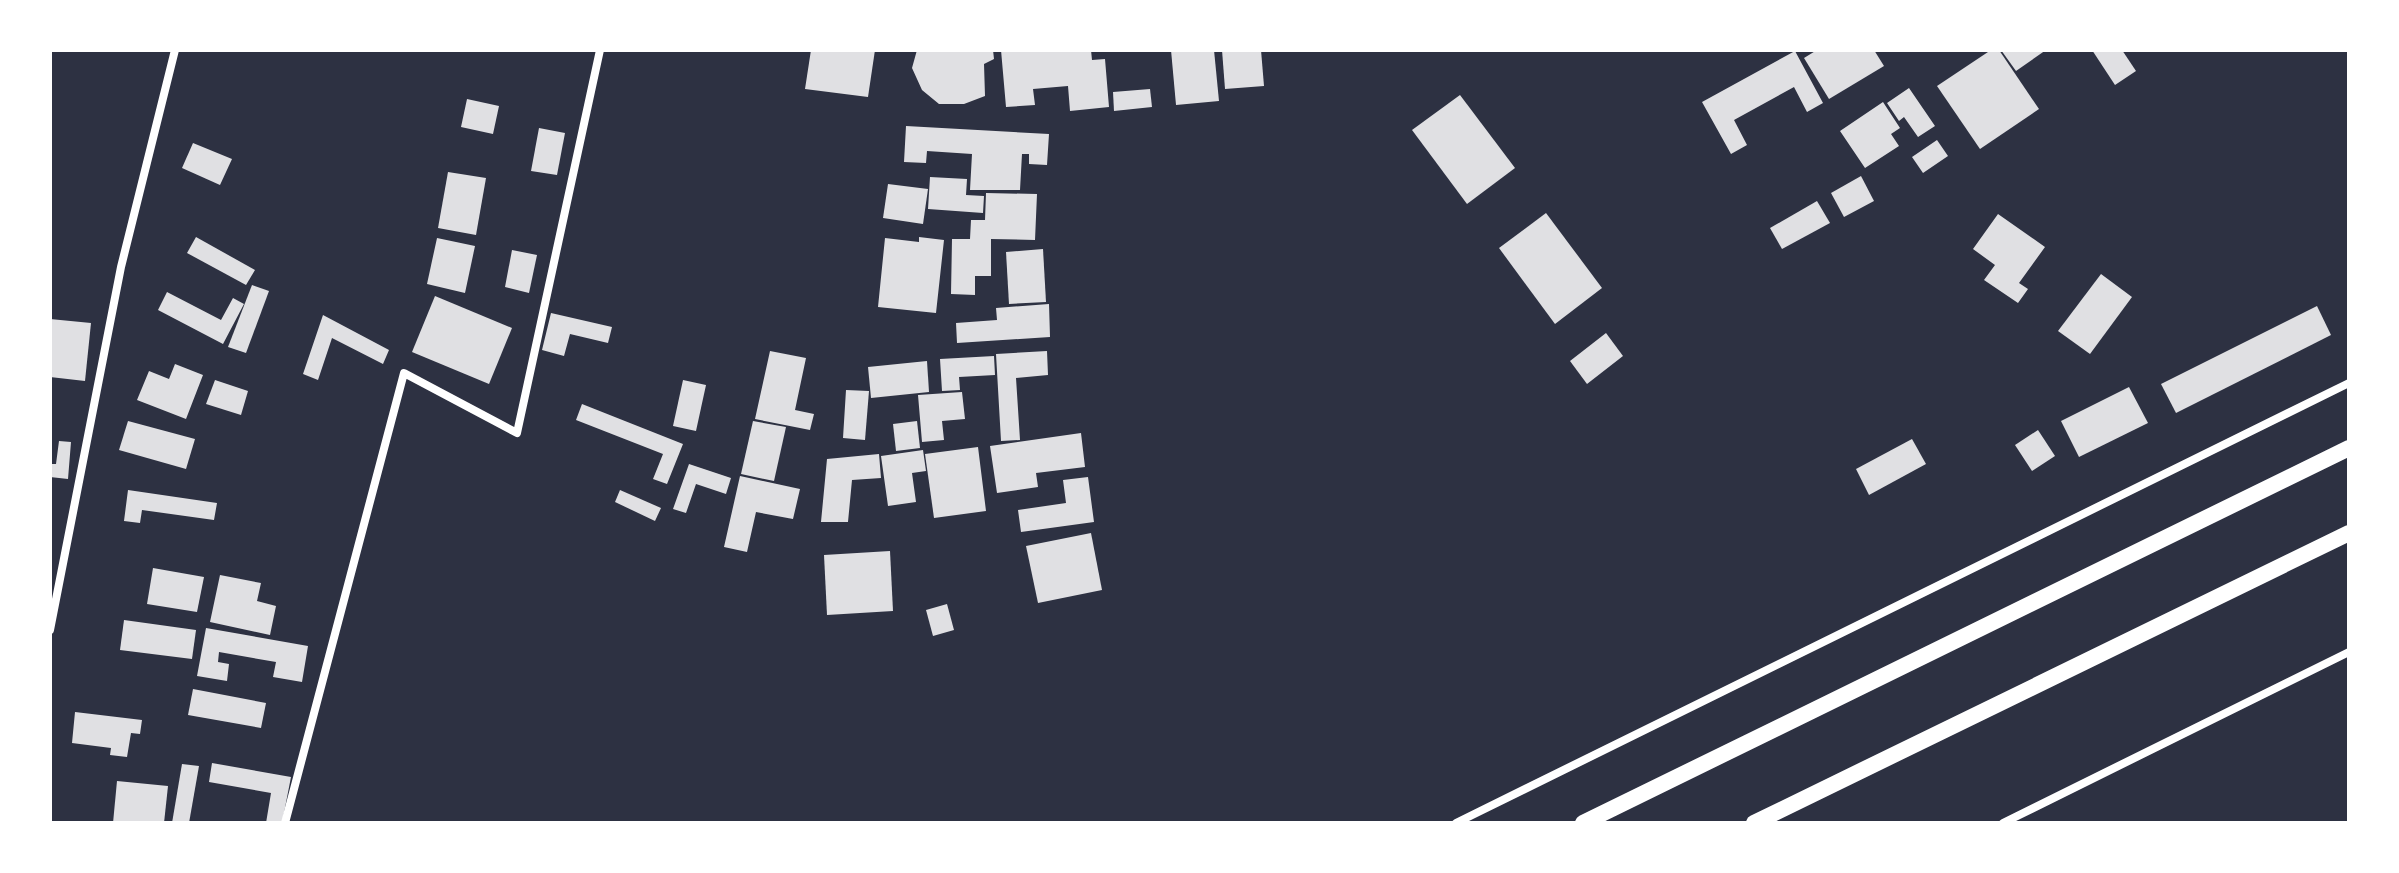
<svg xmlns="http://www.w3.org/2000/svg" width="2399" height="873" font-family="Overpass,sans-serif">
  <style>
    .building { fill: #e0e0e3 }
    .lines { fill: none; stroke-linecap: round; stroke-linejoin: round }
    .minor { stroke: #fff; stroke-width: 8 }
    .secondary { stroke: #fff; stroke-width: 16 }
  </style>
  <rect width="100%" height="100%" fill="#2d3142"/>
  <g class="building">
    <path d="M811,50H875L868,97L805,89Z"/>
    <path d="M917,50H993L994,59L984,64L985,96L964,104H939L922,90L912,68Z"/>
    <path d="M1001,50H1091L1092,60L1105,59L1109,107L1070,111L1068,86L1033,89L1035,105L1006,107Z"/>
    <path d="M1171,50H1214L1219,101L1176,105Z"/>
    <path d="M1222,50H1261L1264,86L1225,89Z"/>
    <path d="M1817,50H1874L1884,66L1829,99L1804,58Z"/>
    <path d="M1991,50H1999L2039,109L1980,149L1937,86Z"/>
    <path d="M2001,50H2046L2016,71Z"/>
    <path d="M2092,50H2122L2136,71L2115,85Z"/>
    <path d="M1795,51L1823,103L1807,112L1794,87L1734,120L1747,145L1731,154L1702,102Z"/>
    <path d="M1909,88L1935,126L1918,137L1904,117L1899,121L1887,103Z"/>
    <path d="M1150,89L1152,107L1114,111L1113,92Z"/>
    <path d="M1460,95L1515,168L1467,204L1412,130Z"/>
    <path d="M467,99L499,106L493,134L461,127Z"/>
    <path d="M1883,102L1900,128L1891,134L1899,146L1865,168L1840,131Z"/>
    <path d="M906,126L1049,134L1047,165L1029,164V154H1022L1020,190H970L972,154L927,151L926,163L904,162Z"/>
    <path d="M539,128L565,133L557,175L531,171Z"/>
    <path d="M1937,140L1948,156L1923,173L1912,157Z"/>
    <path d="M193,143L232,159L220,185L182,168Z"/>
    <path d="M448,172L486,178L476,235L438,228Z"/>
    <path d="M1861,176L1874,201L1844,217L1831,193Z"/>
    <path d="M930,177L967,179L966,195L984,196L983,213L928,209Z"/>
    <path d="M888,184L928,189L923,224L883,218Z"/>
    <path d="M986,193L1037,194L1035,240L991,239V276H975V295L951,294L952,239H970L971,220H985Z"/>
    <path d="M1817,201L1830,223L1782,249L1770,228Z"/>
    <path d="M1546,213L1602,288L1555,324L1499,248Z"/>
    <path d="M1998,214L2045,247L2019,283L2028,289L2018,303L1984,280L1995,265L1973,249Z"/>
    <path d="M196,237L255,270L246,285L187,253Z"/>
    <path d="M919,237L944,240L936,313L878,307L885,238L919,242Z"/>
    <path d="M437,238L475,246L465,293L427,284Z"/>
    <path d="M1043,249L1046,302L1009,304L1006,252Z"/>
    <path d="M512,250L537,255L529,293L505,287Z"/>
    <path d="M2101,274L2132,297L2090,354L2058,331Z"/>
    <path d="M252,285L269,291L246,353L228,347Z"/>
    <path d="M167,292L221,320L233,298L244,304L223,344L158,310Z"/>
    <path d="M435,296L512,328L489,384L412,352Z"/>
    <path d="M1049,304L1050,337L957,343L956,323L997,320L996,308Z"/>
    <path d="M2317,306L2331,335L2176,413L2161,384Z"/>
    <path d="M551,313L612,327L608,343L570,334L564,356L542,350Z"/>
    <path d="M323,315L389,350L383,364L332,338L318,380L303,374Z"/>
    <path d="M50,319L91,323L85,381L50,377Z"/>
    <path d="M1606,333L1623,356L1587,384L1570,361Z"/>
    <path d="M770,351L806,358L795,410L814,414L810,430L755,419Z"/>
    <path d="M1047,351L1048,375L1016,378L1020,440L1001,441L996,354Z"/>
    <path d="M994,356L995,375L959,377L960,390L942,391L940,359Z"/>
    <path d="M927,361L929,392L871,398L868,367Z"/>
    <path d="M175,364L203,375L186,419L137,400L149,371L169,379Z"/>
    <path d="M215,380L248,391L241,415L206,404Z"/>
    <path d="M683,380L706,385L696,431L673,426Z"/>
    <path d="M2129,387L2148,423L2079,457L2061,421Z"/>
    <path d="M846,390L869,391L865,440L843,438Z"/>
    <path d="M962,392L965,419L942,421L944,440L922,442L918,395Z"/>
    <path d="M582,404L683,444L667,484L653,479L663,454L576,420Z"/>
    <path d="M128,421L195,439L186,469L119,450Z"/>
    <path d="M753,421L786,427L774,481L741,474Z"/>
    <path d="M917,421L920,448L896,451L893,424Z"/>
    <path d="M2038,430L2055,456L2032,471L2015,445Z"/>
    <path d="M1081,433L1085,467L1036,473L1038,487L997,493L990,446Z"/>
    <path d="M1912,439L1926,464L1869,495L1856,469Z"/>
    <path d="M59,441L71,442L68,479L50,477V464H56Z"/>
    <path d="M978,447L986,511L934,518L925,454Z"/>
    <path d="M923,450L926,471L912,473L916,502L888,506L881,456Z"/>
    <path d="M879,454L881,478L852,480L848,522H821L827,459Z"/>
    <path d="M689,464L731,478L726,494L696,484L686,513L673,509Z"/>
    <path d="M740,476L800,489L793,519L756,512L747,552L724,547Z"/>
    <path d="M1088,477L1094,522L1021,532L1018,510L1066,503L1063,480Z"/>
    <path d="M128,490L217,503L214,520L142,510L140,523L124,521Z"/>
    <path d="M620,490L661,508L655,521L615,502Z"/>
    <path d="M1091,533L1102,590L1038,603L1026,546Z"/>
    <path d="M890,551L893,611L827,615L824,555Z"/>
    <path d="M153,568L204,577L197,612L147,604Z"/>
    <path d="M220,575L261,583L257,601L276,606L270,635L210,622Z"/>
    <path d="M947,604L954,630L933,636L926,610Z"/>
    <path d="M124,620L196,630L192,659L120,650Z"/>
    <path d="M206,628L308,646L302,682L273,677L276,662L219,652L218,662L229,664L227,681L197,676Z"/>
    <path d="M193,689L266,703L261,728L188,715Z"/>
    <path d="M75,712L142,720L140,734L131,733L127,757L110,755L111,748L72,743Z"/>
    <path d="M212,763L291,777L282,823H266L271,793L209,782Z"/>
    <path d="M182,764L199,766L189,823H172Z"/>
    <path d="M117,781L168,786L164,823H113Z"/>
  </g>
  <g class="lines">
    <g class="minor">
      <path d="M50,630L121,267L175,50"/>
      <path d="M285,823L404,373L517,433L600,50"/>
      <path d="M1456,823L2349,383"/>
      <path d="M2003,823L2349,652"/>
    </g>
    <g class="secondary">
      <path d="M1583,823L2349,448"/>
      <path d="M1754,823L2349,533"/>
    </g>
  </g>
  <rect width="2399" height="873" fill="none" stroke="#ffffff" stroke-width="104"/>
</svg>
